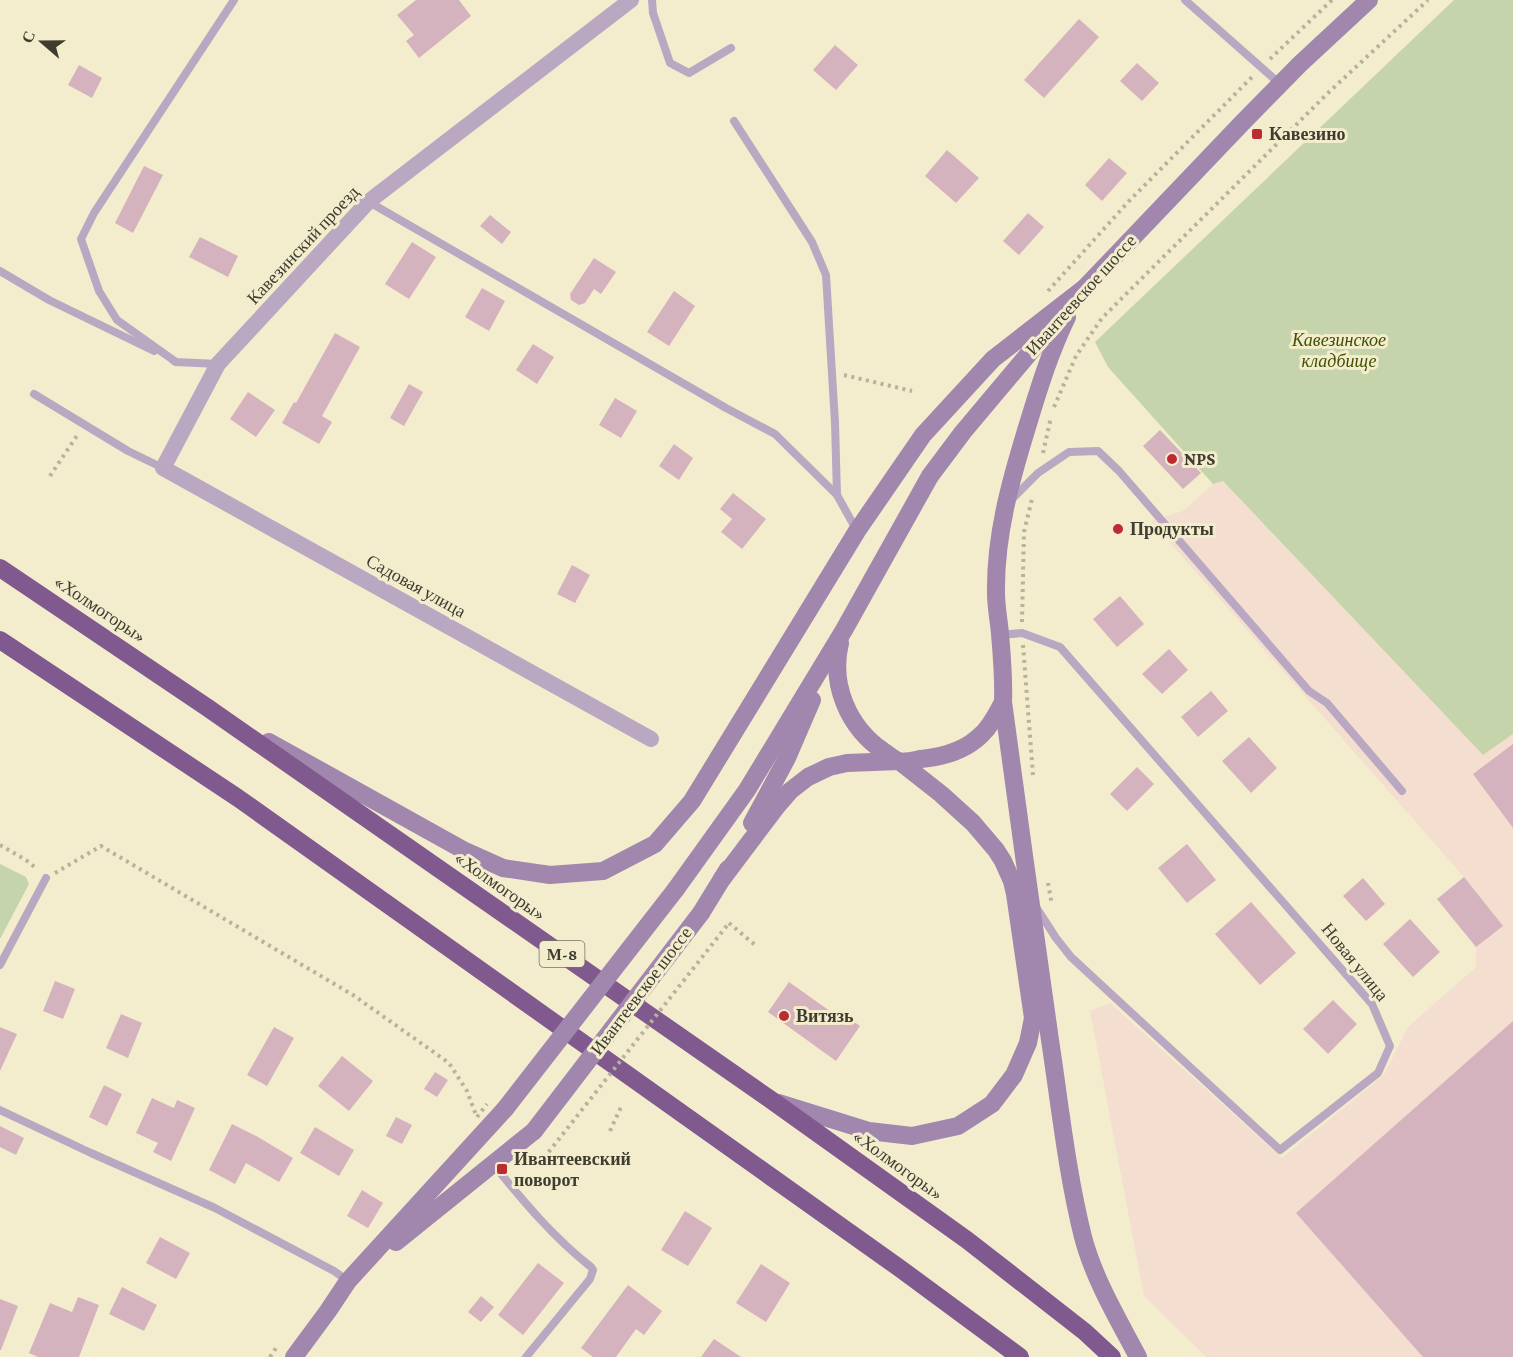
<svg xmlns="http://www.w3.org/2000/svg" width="1513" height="1357" font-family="'Crimson Pro',serif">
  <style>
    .industrial { fill: #f3ded0 }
    .green { fill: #c5d4aa }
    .building { fill: #d5b3be }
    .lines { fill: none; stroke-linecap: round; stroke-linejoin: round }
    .path { stroke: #b7b29a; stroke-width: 4; stroke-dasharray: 3 4.5; stroke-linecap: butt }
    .lane { stroke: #baa8c2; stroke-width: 8 }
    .street { stroke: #baa8c2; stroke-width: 16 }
    .secondary { stroke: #a186ad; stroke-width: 18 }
    .highway { stroke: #80598f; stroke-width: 18 }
    .path-bridge { stroke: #b7b29a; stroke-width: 4; stroke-dasharray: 3 4.5; stroke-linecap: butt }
    .secondary-bridge { stroke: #a186ad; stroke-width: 18 }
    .poi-dot { fill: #bb2b33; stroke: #f3edce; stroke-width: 2 }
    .labels { text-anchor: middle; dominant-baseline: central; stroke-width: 6; stroke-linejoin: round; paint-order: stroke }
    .shield { fill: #f3edce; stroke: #75715f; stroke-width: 1.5 }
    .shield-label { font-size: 16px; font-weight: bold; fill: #3f3c30 }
    .poi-label { font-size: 18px; font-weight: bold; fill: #3f3c30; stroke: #f3edce; text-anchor: start }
    .street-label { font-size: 18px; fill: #3f3c30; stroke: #f3edce }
    .park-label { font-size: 18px; font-style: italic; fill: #3e5000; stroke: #f3edce }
  </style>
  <rect width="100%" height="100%" fill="#f3edce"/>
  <path class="industrial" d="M1223,481L1483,755L1513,734V1357H1206L1144,1296L1090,1011L1110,1003L1282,1158L1384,1075L1408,1027L1476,967V947L1437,899L1464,877L1151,521L1183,511L1213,484Z"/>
  <g class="green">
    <path d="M1454,0H1513V734L1483,755L1223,481L1213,484L1108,367L1095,342Z"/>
    <path d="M0,864L26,877L29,884L0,939Z"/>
  </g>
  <g class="building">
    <path d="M416,0H459L471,16L419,58L406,41L414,35L397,15Z"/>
    <path d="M1079,19L1099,37L1044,98L1024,80Z"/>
    <path d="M835,45L858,65L836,90L813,70Z"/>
    <path d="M1137,63L1159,83L1142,101L1120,81Z"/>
    <path d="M79,65L102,78L92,98L68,85Z"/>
    <path d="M947,150L979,178L956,203L925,176Z"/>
    <path d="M1109,158L1127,173L1102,201L1085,185Z"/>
    <path d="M144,166L163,175L133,233L115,223Z"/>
    <path d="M1028,213L1044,227L1019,255L1003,241Z"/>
    <path d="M490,215L511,232L502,244L480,226Z"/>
    <path d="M200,237L238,256L228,277L189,257Z"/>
    <path d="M412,242L436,257L409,299L385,284Z"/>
    <path d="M594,258L616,272L601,294L594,289L585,303L579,305L571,300L570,294Z"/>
    <path d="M482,288L505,301L489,331L465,317Z"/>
    <path d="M674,291L695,306L669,346L647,332Z"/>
    <path d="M335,333L360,347L322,416L332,422L319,444L282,423L294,402L296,403Z"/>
    <path d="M533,344L554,357L537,384L516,370Z"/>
    <path d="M409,384L423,392L404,426L390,418Z"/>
    <path d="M248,392L275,410L256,437L230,419Z"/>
    <path d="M615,398L637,411L621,438L599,425Z"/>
    <path d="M1160,430L1201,473L1183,489L1143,446Z"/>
    <path d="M674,444L693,458L679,480L659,466Z"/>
    <path d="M733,493L766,519L742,549L721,532L732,519L720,509Z"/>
    <path d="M572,565L590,575L575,603L557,594Z"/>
    <path d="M1120,596L1144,624L1117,647L1093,619Z"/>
    <path d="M1169,649L1188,670L1162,694L1142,674Z"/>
    <path d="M1211,691L1228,711L1198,737L1181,717Z"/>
    <path d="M1249,737L1277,768L1251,793L1222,761Z"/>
    <path d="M1513,744V828L1473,774Z"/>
    <path d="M1137,767L1154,784L1127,811L1110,794Z"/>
    <path d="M1187,844L1216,880L1187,903L1158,868Z"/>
    <path d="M1464,877L1503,926L1476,947L1437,899Z"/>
    <path d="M1363,878L1385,904L1366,921L1343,896Z"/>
    <path d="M1251,902L1296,953L1260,985L1215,934Z"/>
    <path d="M1410,919L1440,952L1413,977L1383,944Z"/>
    <path d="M55,981L75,989L63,1019L43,1011Z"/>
    <path d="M789,982L844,1021L846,1016L860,1026L836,1061L768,1012Z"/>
    <path d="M1333,1000L1357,1024L1328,1054L1303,1029Z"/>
    <path d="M121,1014L142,1023L128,1058L106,1048Z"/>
    <path d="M1513,1021V1357H1423L1296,1213Z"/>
    <path d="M0,1027L17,1034L0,1071Z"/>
    <path d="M274,1027L294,1038L267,1086L247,1075Z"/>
    <path d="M342,1056L373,1081L349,1111L318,1086Z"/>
    <path d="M435,1072L448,1080L437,1097L424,1089Z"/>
    <path d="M104,1085L122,1094L107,1126L89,1117Z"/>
    <path d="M152,1098L174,1108L177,1100L195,1108L171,1161L153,1152L158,1143L136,1133Z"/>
    <path d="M396,1117L412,1125L402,1144L386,1136Z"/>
    <path d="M232,1124L258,1137L293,1158L279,1182L246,1163L235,1184L209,1170Z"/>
    <path d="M0,1126L24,1138L16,1155L0,1147Z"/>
    <path d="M315,1127L354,1150L339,1176L300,1153Z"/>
    <path d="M362,1190L383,1203L368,1228L347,1216Z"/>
    <path d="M685,1211L712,1228L688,1266L661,1250Z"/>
    <path d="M160,1237L190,1253L176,1279L146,1263Z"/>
    <path d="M538,1263L564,1283L523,1335L498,1315Z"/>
    <path d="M761,1264L790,1283L766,1322L736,1303Z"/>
    <path d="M628,1285L662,1311L644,1335L636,1329L616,1357H593L581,1348Z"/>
    <path d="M122,1287L157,1305L144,1331L109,1314Z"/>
    <path d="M481,1296L494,1307L481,1322L468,1312Z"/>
    <path d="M78,1297L99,1305L79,1357H38L29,1353L50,1303L72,1312Z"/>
    <path d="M0,1299L18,1306L1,1350H0Z"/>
    <path d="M714,1339L741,1357H701Z"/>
  </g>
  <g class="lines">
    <g class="path">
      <path d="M1270,59L1332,0"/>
      <path d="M1048,291L1129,201L1254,75"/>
      <path d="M844,375L912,391"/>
      <path d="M1054,407L1076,356L1102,318L1329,92L1428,0"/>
      <path d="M1043,453L1051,417"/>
      <path d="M50,476L78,434"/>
      <path d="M1022,622L1024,532L1032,499"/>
      <path d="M1023,645L1033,775"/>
      <path d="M0,845L26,860L37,869"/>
      <path d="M55,873L101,846L353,995L449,1063L467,1091L476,1115"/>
      <path d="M1048,883L1052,905"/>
      <path d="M729,923L755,945"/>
      <path d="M610,1131L621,1107"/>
      <path d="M270,1357L278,1345"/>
    </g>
    <g class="lane">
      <path d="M652,0L653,13L670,63L689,73L731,48"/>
      <path d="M1185,0L1280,84"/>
      <path d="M734,121L812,242L826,275L835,423L837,495L857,531"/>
      <path d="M369,202L726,408L775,434L837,495"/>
      <path d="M0,271L49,300L154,351"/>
      <path d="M174,361L176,362L218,364"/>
      <path d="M176,362L117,320L99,291L81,239L94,213L234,0"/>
      <path d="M34,394L128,451L163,468"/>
      <path d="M1011,500L1038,473L1069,452L1098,451L1119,471L1309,691L1327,703L1402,791"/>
      <path d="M1000,635L1022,633L1060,647L1372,1004L1390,1046L1378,1073L1280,1150L1071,957L1056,938L1036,907"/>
      <path d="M0,965L46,878"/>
      <path d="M0,1110L91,1153L215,1208L334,1271L348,1281"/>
      <path d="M493,1164C523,1201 553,1237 591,1267L593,1270L590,1279L526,1357"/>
    </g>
    <path class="street" d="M631,0L368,202L218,364L163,468L651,739"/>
    <g class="secondary">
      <path d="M1075,298L1243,122L1300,64L1369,0"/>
      <path d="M1067,317C1050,352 1039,388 1028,424C1011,479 995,535 996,593C996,607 999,621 1000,634C1002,657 1004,679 1003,702C1018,815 1034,927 1050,1040C1060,1106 1067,1173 1083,1237C1094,1279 1118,1319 1138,1357"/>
      <path d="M840,643C830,684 848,727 883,751C888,754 893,759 898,761C904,763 915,760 921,759C943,757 967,750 983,733C992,724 997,713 1003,702"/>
      <path d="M269,742L465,851L503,868L550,875L603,871L655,844L692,801L857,531L923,435L993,359L1083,289"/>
      <path d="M752,823L787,758L812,700"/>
      <path d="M722,879L777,806L790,791L808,777L829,767L847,763L899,761L941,794L973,823L996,850L1003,861L1012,881L1015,894L1033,1018L1028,1043L1014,1075L992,1104L958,1126L912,1136L869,1131L779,1103"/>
      <path d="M676,889L747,790L844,630L930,476L963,432L1058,319"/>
      <path d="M701,913L728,869"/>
      <path d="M396,1242L534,1131"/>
      <path d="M294,1357L328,1311L348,1281L505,1109"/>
    </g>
    <g class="highway">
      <path d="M0,568L208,708L774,1102L967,1240L1085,1332L1112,1357"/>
      <path d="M0,640L238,798L898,1267L1020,1357"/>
    </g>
    <g class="path-bridge">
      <path d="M477,1117L487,1104"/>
      <path d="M544,1158L729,923"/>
    </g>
    <g class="secondary-bridge">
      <path d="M505,1109L676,889"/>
      <path d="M534,1131L701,913"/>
    </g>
  </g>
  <g class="poi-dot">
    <rect x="1251" y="128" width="12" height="12" rx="3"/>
    <circle cx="1172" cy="459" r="6"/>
    <circle cx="1118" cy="529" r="6"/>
    <circle cx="784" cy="1016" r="6"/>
    <rect x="496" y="1163" width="12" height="12" rx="3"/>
  </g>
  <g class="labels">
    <rect class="shield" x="539.5" y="941" width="45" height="26" rx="4.5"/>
    <g class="shield-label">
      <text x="562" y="954">М-8</text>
    </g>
    <g class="poi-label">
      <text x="1269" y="134">Кавезино</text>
      <text x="1184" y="459">NPS</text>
      <text x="1130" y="529">Продукты</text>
      <text x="796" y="1016">Витязь</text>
      <text x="514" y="1159">Ивантеевский<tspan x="514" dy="21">поворот</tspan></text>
    </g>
    <g class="street-label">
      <text transform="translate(303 245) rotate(-47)">Кавезинский проезд</text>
      <text transform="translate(1081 295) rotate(-48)">Ивантеевское шоссе</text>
      <text transform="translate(416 586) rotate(29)">Садовая улица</text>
      <text transform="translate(100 609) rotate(34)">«Холмогоры»</text>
      <text transform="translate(500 886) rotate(35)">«Холмогоры»</text>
      <text transform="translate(1355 962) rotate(51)">Новая улица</text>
      <text transform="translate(641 991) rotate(-53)">Ивантеевское шоссе</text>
      <text transform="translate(898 1165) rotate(36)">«Холмогоры»</text>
    </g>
    <g class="park-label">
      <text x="1339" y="340">Кавезинское<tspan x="1339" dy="21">кладбище</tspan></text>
    </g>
  </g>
  <g transform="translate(42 42) rotate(290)" stroke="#f3edce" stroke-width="4.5" paint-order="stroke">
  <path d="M0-4.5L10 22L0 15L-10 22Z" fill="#3f3c30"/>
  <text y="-9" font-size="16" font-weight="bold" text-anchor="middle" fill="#3f3c30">С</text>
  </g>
</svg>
